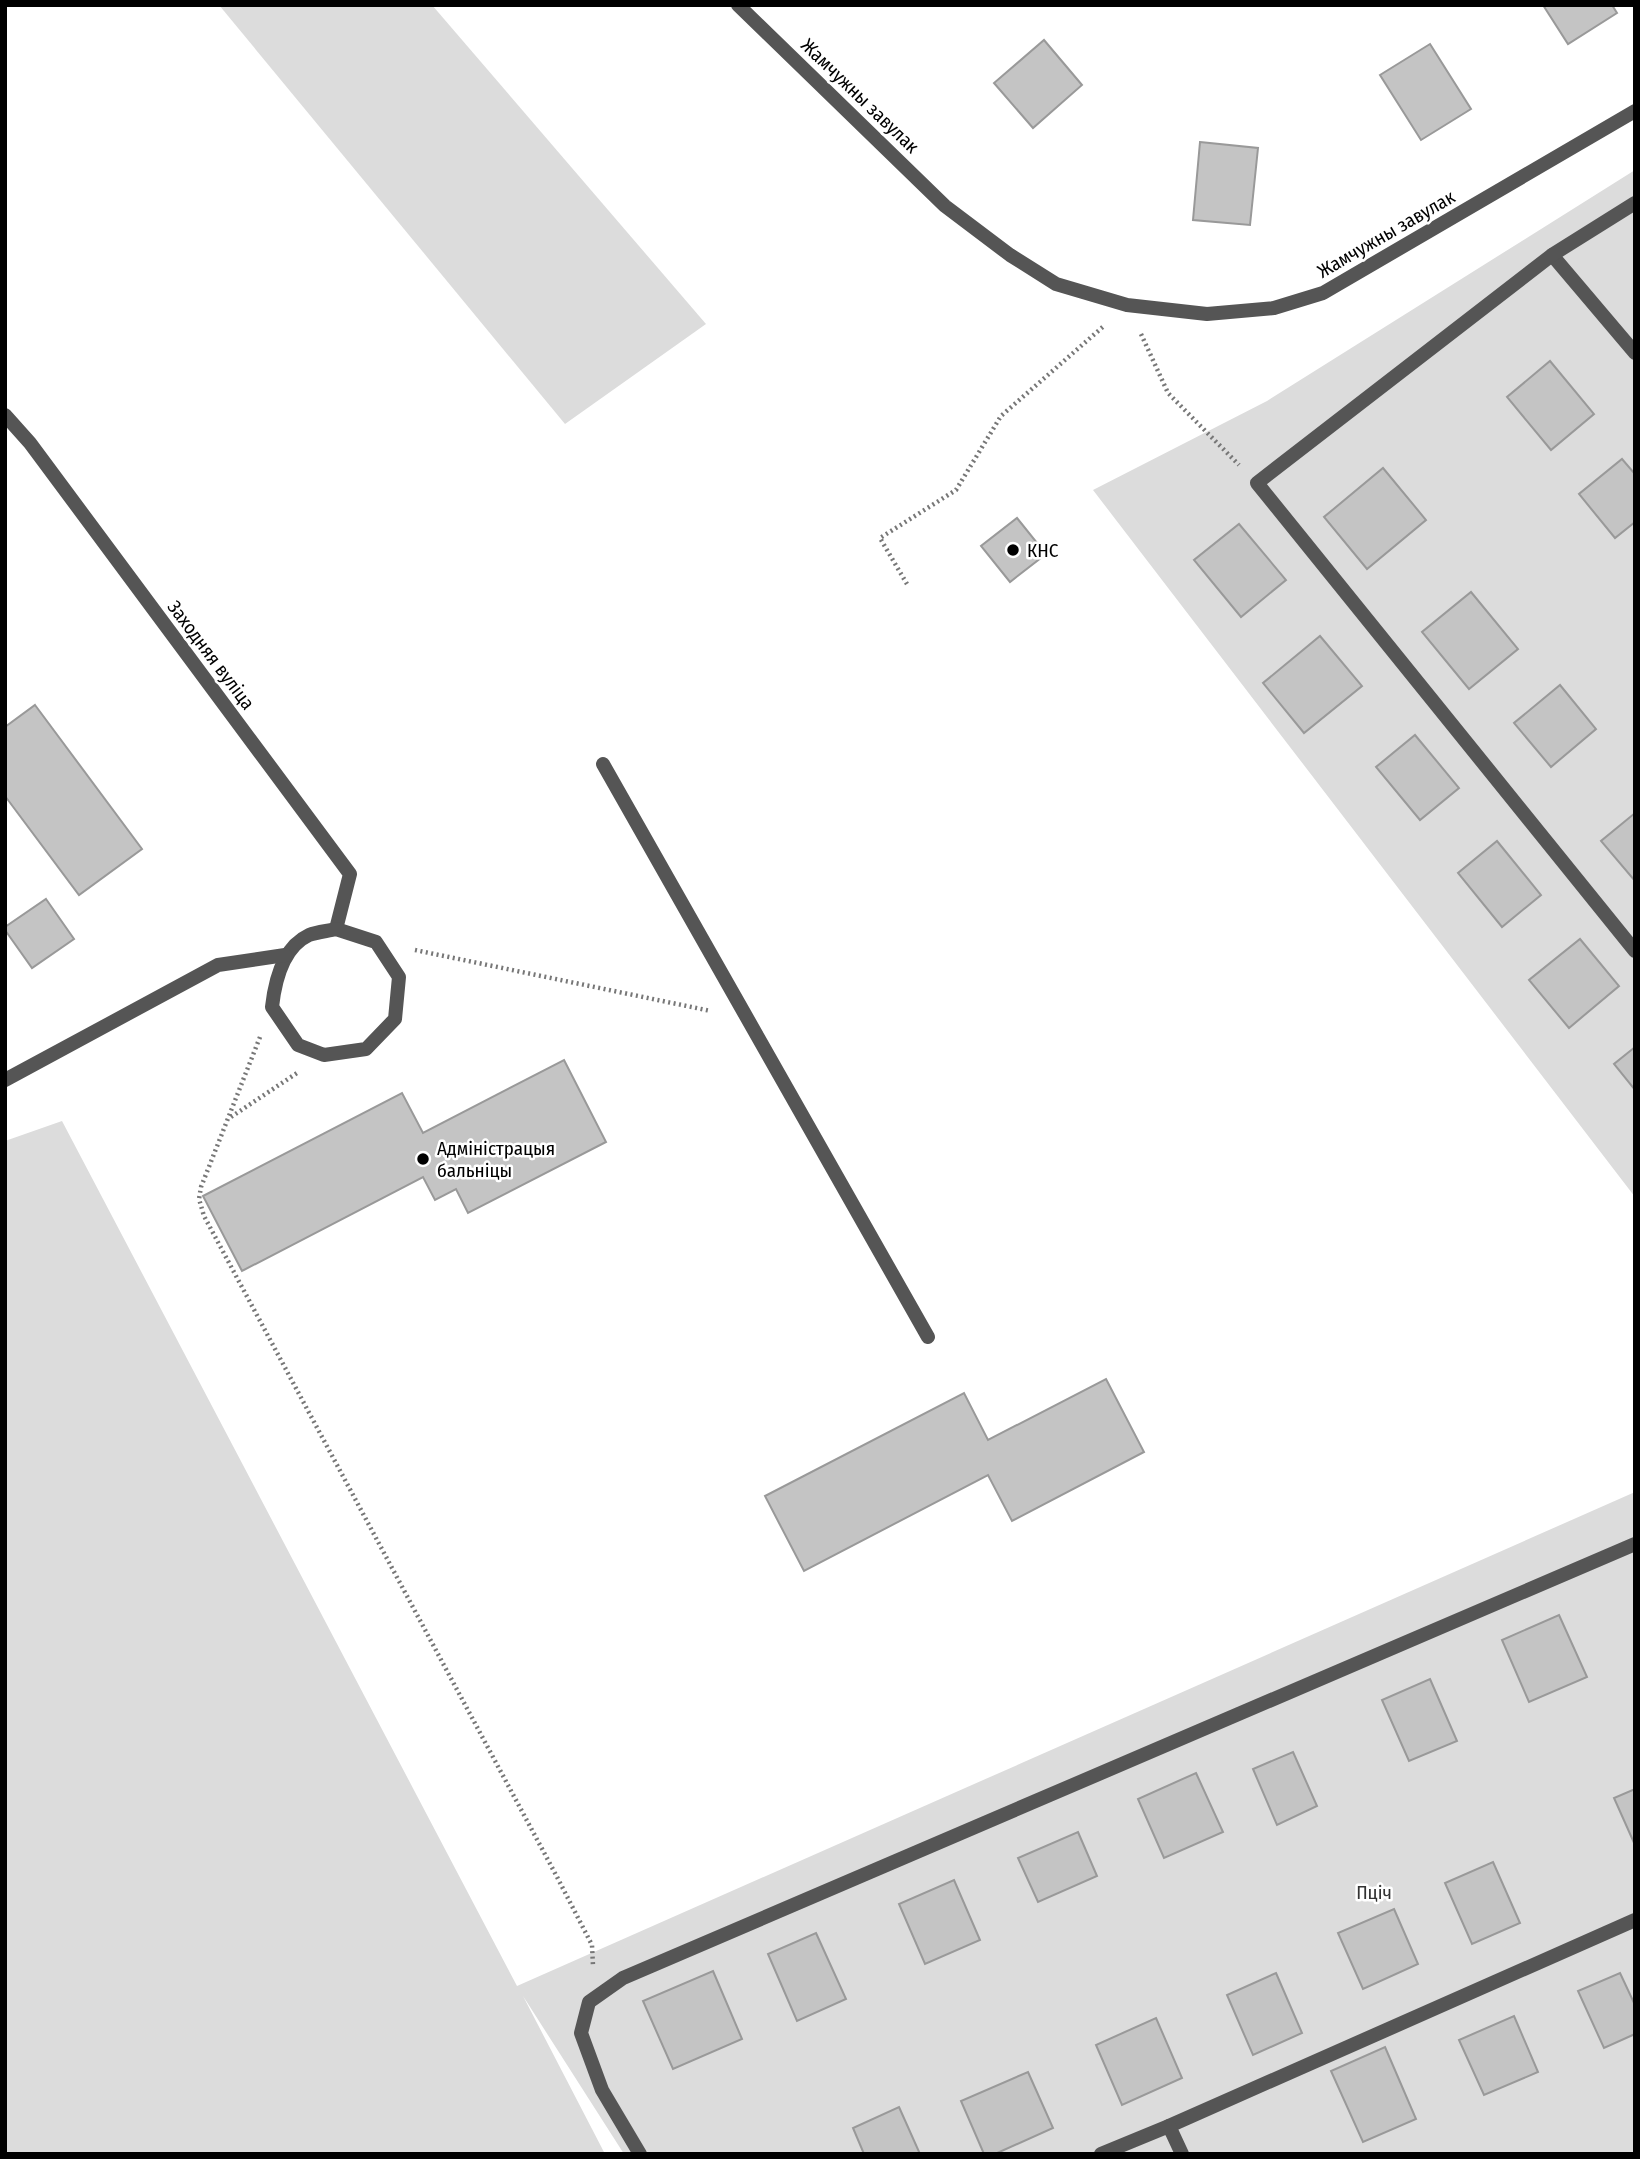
<svg xmlns="http://www.w3.org/2000/svg" width="1640" height="2159" font-family="'Fira Sans Condensed',sans-serif">
  <style>
    .green { fill: #dcdcdc }
    .building { fill: #c4c4c4; stroke: #999; stroke-width: 2 }
    .lines { fill: none; stroke-linecap: round; stroke-linejoin: round }
    .path { stroke: #777; stroke-width: 4.5; stroke-dasharray: 2 3.5; stroke-linecap: butt }
    .service { stroke: #555; stroke-width: 14 }
    .minor { stroke: #555; stroke-width: 14 }
    .poi-dot { fill: #000; stroke: #fff; stroke-width: 2.5 }
    .labels { text-anchor: middle; dominant-baseline: central; stroke-width: 5; stroke-linejoin: round; paint-order: stroke }
    .street-label { font-size: 19px; fill: #000; stroke: #fff }
    .poi-label { font-size: 19px; fill: #000; stroke: #fff; text-anchor: start }
    .park-label { font-size: 19px; fill: #333; stroke: #fff }
  </style>
  <rect width="100%" height="100%" fill="#fff"/>
  <g class="green">
    <path d="M219,5H432L706,324L565,424Z"/>
    <path d="M1635,170V1197L1093,490L1267,401Z"/>
    <path d="M62,1121L517,1986L1635,1492V2154H624L523,1996L605,2154H5V1141Z"/>
  </g>
  <g class="building">
    <path d="M1543,5H1612L1617,13L1568,44Z"/>
    <path d="M1044,40L1082,85L1033,128L994,83Z"/>
    <path d="M1430,44L1471,109L1421,140L1380,75Z"/>
    <path d="M1200,142L1258,148L1250,225L1193,220Z"/>
    <path d="M1550,361L1594,414L1551,450L1507,397Z"/>
    <path d="M1622,459L1635,474V522L1615,538L1579,494Z"/>
    <path d="M1383,468L1426,520L1367,569L1324,517Z"/>
    <path d="M1017,518L1046,554L1010,582L981,546Z"/>
    <path d="M1239,524L1286,580L1241,617L1194,560Z"/>
    <path d="M1471,592L1518,649L1469,689L1422,632Z"/>
    <path d="M1320,636L1362,686L1304,733L1263,683Z"/>
    <path d="M1560,685L1596,729L1551,767L1514,723Z"/>
    <path d="M35,705L142,849L79,895L5,796V727Z"/>
    <path d="M1415,735L1459,788L1420,820L1376,767Z"/>
    <path d="M1635,813V881L1601,841Z"/>
    <path d="M1497,841L1541,895L1502,927L1458,873Z"/>
    <path d="M46,899L74,939L32,968L5,930V927Z"/>
    <path d="M1580,939L1619,986L1569,1028L1529,980Z"/>
    <path d="M1635,1047V1090L1614,1064Z"/>
    <path d="M564,1060L606,1142L468,1213L456,1189L435,1200L423,1177L242,1271L203,1196L402,1093L423,1133Z"/>
    <path d="M1106,1379L1144,1452L1012,1521L988,1475L804,1571L765,1496L964,1393L988,1440Z"/>
    <path d="M1559,1615L1587,1677L1529,1702L1502,1640Z"/>
    <path d="M1430,1679L1457,1741L1409,1761L1382,1700Z"/>
    <path d="M1293,1752L1317,1806L1277,1825L1253,1769Z"/>
    <path d="M1196,1773L1223,1832L1164,1858L1138,1799Z"/>
    <path d="M1635,1789V1845L1614,1798Z"/>
    <path d="M1078,1832L1097,1876L1038,1902L1018,1858Z"/>
    <path d="M1493,1862L1520,1923L1472,1944L1445,1883Z"/>
    <path d="M954,1880L980,1940L925,1964L899,1904Z"/>
    <path d="M1394,1909L1418,1964L1363,1989L1338,1933Z"/>
    <path d="M816,1933L846,1999L797,2021L768,1954Z"/>
    <path d="M713,1971L742,2039L673,2069L643,2001Z"/>
    <path d="M1276,1973L1302,2033L1253,2055L1227,1995Z"/>
    <path d="M1620,1973L1635,2005V2034L1604,2048L1578,1991Z"/>
    <path d="M1514,2016L1538,2072L1484,2095L1459,2040Z"/>
    <path d="M1156,2018L1182,2078L1122,2105L1096,2045Z"/>
    <path d="M1385,2047L1416,2119L1363,2142L1331,2071Z"/>
    <path d="M1028,2072L1053,2128L995,2154H984L961,2101Z"/>
    <path d="M899,2107L920,2154H864L853,2128Z"/>
  </g>
  <g class="lines">
    <g class="path">
      <path d="M1141,334L1168,393L1239,465"/>
      <path d="M907,584L880,538L956,490L1001,416L1105,325"/>
      <path d="M415,950L711,1011"/>
      <path d="M260,1037L201,1187L199,1199L204,1216L556,1875L592,1945L593,1966"/>
      <path d="M231,1117L297,1073"/>
    </g>
    <g class="service">
      <path d="M1552,255L1635,353"/>
      <path d="M603,764L928,1337"/>
      <path d="M640,2154L602,2090L581,2033L589,2002L623,1978L1635,1544"/>
    </g>
    <g class="minor">
      <path d="M738,5L945,206L1010,255L1056,284L1127,305L1207,314L1274,308L1323,293L1635,111"/>
      <path d="M1635,203L1552,255L1257,483L1635,951"/>
      <path d="M5,415L30,443L350,874L336,929"/>
      <path d="M336,929L376,942L399,977L395,1019L366,1049L324,1055L298,1045L272,1007C275,980 283,947 309,935C317,932 328,931 336,929Z"/>
      <path d="M5,1080L218,965L285,955"/>
      <path d="M1169,2126L1635,1920"/>
      <path d="M1101,2154L1169,2126L1182,2154"/>
    </g>
  </g>
  <g class="poi-dot">
    <circle cx="1013" cy="550" r="7"/>
    <circle cx="423" cy="1159" r="7"/>
  </g>
  <g class="labels">
    <g class="street-label">
      <text transform="translate(860 96) rotate(44)">Жамчужны завулак</text>
      <text transform="translate(1386 234) rotate(-30)">Жамчужны завулак</text>
      <text transform="translate(211 655) rotate(53)">Заходняя вуліца</text>
    </g>
    <g class="poi-label">
      <text x="1027" y="550">КНС</text>
      <text x="437" y="1148">Адміністрацыя<tspan x="437" dy="22">бальніцы</tspan></text>
    </g>
    <g class="park-label">
      <text x="1374" y="1892">Пціч</text>
    </g>
  </g>
  <rect width="1640" height="2159" fill="none" stroke="#000000" stroke-width="14"/>
</svg>
